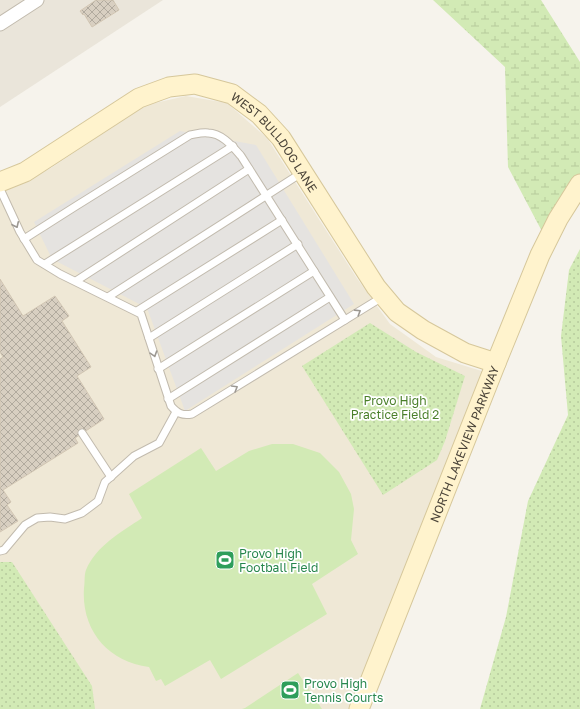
<svg xmlns="http://www.w3.org/2000/svg" width="580" height="709" font-family="'Golos Text',sans-serif">
  <style>
    .residential { fill: #eae5da }
    .education { fill: #efe8d6 }
    .wetland { fill: url(#wetland-marsh) }
    .park { fill: url(#park-dots) }
    .pitch { fill: #d2eab5 }
    .parking { fill: #e5e3e0 }
    .building { fill: url(#building-cross-hatch); stroke: #d3c7b4 }
    .lines { fill: none; stroke-linecap: round; stroke-linejoin: round }
    .lane-casing { stroke: #c2bbae; stroke-width: 9 }
    .street-casing { stroke: #c2bbae; stroke-width: 15 }
    .secondary-casing { stroke: #d6c79b; stroke-width: 21 }
    .lane { stroke: #fff; stroke-width: 7 }
    .street { stroke: #fff; stroke-width: 13 }
    .secondary { stroke: #fff3cd; stroke-width: 19 }
    .oneway { stroke: #9c9892 }
    .labels { text-anchor: middle; dominant-baseline: central; stroke-width: 3.5; stroke-linejoin: round; paint-order: stroke }
    .street-label { font-size: 12px; fill: #4b4439; stroke: #fff }
    .park-label { font-size: 12px; fill: #4a7f2a; stroke: #fff }
    .leisure-label { font-size: 12px; fill: #27864d; stroke: #fff; text-anchor: start }
  </style>
  <defs>
    <pattern id="wetland-marsh" width="20" height="14" patternUnits="userSpaceOnUse"><rect width="20" height="14" fill="#d2eab5"/><path d="M1 5h8M5 5V1M11 12h8M15 12V8" fill="none" stroke="#b6ca9c"/></pattern>
    <pattern id="park-dots" width="8" height="8" patternUnits="userSpaceOnUse"><rect width="8" height="8" fill="#d2eab5"/><path d="M2 2h.1M6 6h.1" fill="none" stroke="#b6ca9c" stroke-width="1.8" stroke-linecap="round"/></pattern>
    <pattern id="building-cross-hatch" width="8" height="8" patternUnits="userSpaceOnUse"><rect width="8" height="8" fill="#d8cfc1"/><path d="M0 0l8 8M0 8l8-8" fill="none" stroke="#b1aa9e"/></pattern>
  </defs>
  <rect width="100%" height="100%" fill="#f6f3ec"/>
  <path class="residential" d="M0,0H163L0,107Z"/>
  <path class="education" d="M186,96L227,103L267,138L356,277L390,324L436,357L498,376L360,709H0V190L15,186L51,168L146,105Z"/>
  <path class="wetland" d="M433,0H541L580,62V193L546,239L508,167L505,67Z"/>
  <g class="park">
    <path d="M580,249V709H480L506,617L528,501L568,415L561,336L569,270Z"/>
    <path d="M370,323L416,352L465,376L445,441L437,460L383,495L302,366Z"/>
    <path d="M0,562H12L92,686L95,709H0Z"/>
  </g>
  <g class="pitch">
    <path d="M272,444H293L320,453L339,472L351,494L354,509L351,540L358,554L312,584L327,614L221,679L210,660L165,686L161,679L156,681L149,667C108,662 81,630 84,588C85,583 84,575 86,570C96,546 121,532 142,518L129,494L201,448L216,471L249,451Z"/>
    <path d="M298,673L322,709H242L245,708Z"/>
  </g>
  <path class="parking" d="M180,131L256,145L354,304L185,411L147,308L52,259L34,222Z"/>
  <g class="building">
    <path d="M96,0H113L119,10L92,27L84,14L83,15L80,11Z"/>
    <path d="M0,279L23,316L55,296L69,316L62,321L91,367L77,376L104,419L75,438L78,443L3,490L11,502L7,505L18,521L0,532V359L3,357L0,352Z"/>
  </g>
  <g class="lines">
    <defs>
      <g id="lane">
        <path d="M0,189L20,232L37,260L60,274L141,314L171,406C177,413 182,416 192,414L384,296"/>
        <path d="M24,239L76,206L190,135C196,134 203,132 208,133C222,133 233,147 241,156L345,320"/>
        <path d="M45,264L233,146"/>
        <path d="M76,281L249,169"/>
        <path d="M108,297L303,172"/>
        <path d="M137,311L282,220"/>
        <path d="M149,338L298,244"/>
        <path d="M158,369L314,271"/>
        <path d="M168,399L330,297"/>
        <path d="M82,433L111,477"/>
        <path d="M0,551L4,550L25,525L37,518L50,517L65,519L82,513L98,501L105,482L134,456L159,443L176,412"/>
      </g>
      <path id="street" d="M0,24L37,0"/>
      <g id="secondary">
        <path id="s1" d="M0,182L25,172L139,98L169,87L195,84L232,94L259,114L281,138L376,287L397,312L423,330L465,353L496,363"/>
        <path id="s2" d="M359,709L496,363L540,255L558,219L580,184"/>
      </g>
    </defs>
    <use href="#lane" class="lane-casing"/>
    <use href="#street" class="street-casing"/>
    <use href="#secondary" class="secondary-casing"/>
    <use href="#lane" class="lane"/>
    <use href="#street" class="street"/>
    <use href="#secondary" class="secondary"/>
  </g>
  <defs><path id="oneway-chevron" d="M-2-3.5L2.5 0L-2 3.5" fill="none" stroke-width="1.6" stroke-linecap="round" stroke-linejoin="round"/></defs>
  <g class="oneway">
    <use href="#oneway-chevron" transform="translate(16 225) rotate(65)"/>
    <use href="#oneway-chevron" transform="translate(358 312) rotate(-32)"/>
    <use href="#oneway-chevron" transform="translate(154 354) rotate(72)"/>
    <use href="#oneway-chevron" transform="translate(235 388) rotate(-31)"/>
  </g>
  <defs>
    <symbol id="stadium-square" viewBox="-11 -11 22 22"><rect x="-9" y="-9" width="18" height="18" rx="4" fill="#2e9e5b" stroke="#fff"/><path d="M0-5a6.5 5 0 1 0 0 10a6.5 5 0 1 0 0-10ZM-3.5-1.8h7v3.6h-7Z" fill="#fff"/></symbol>
  </defs>
  <g fill-rule="evenodd">
    <use href="#stadium-square" x="214" y="549" width="22" height="22"/>
    <use href="#stadium-square" x="279" y="679" width="22" height="22"/>
  </g>
  <g class="labels">
    <g class="street-label">
      <text stroke="none"><textPath href="#s1" startOffset="324">WEST BULLDOG LANE</textPath></text>
      <text stroke="none"><textPath href="#s2" startOffset="285">NORTH LAKEVIEW PARKWAY</textPath></text>
    </g>
    <g class="park-label">
      <text x="395" y="400">Provo High<tspan x="395" dy="14">Practice Field 2</tspan></text>
    </g>
    <g class="leisure-label">
      <text x="239" y="553">Provo High<tspan x="239" dy="14">Football Field</tspan></text>
      <text x="304" y="683">Provo High<tspan x="304" dy="14">Tennis Courts</tspan></text>
    </g>
  </g>
</svg>
